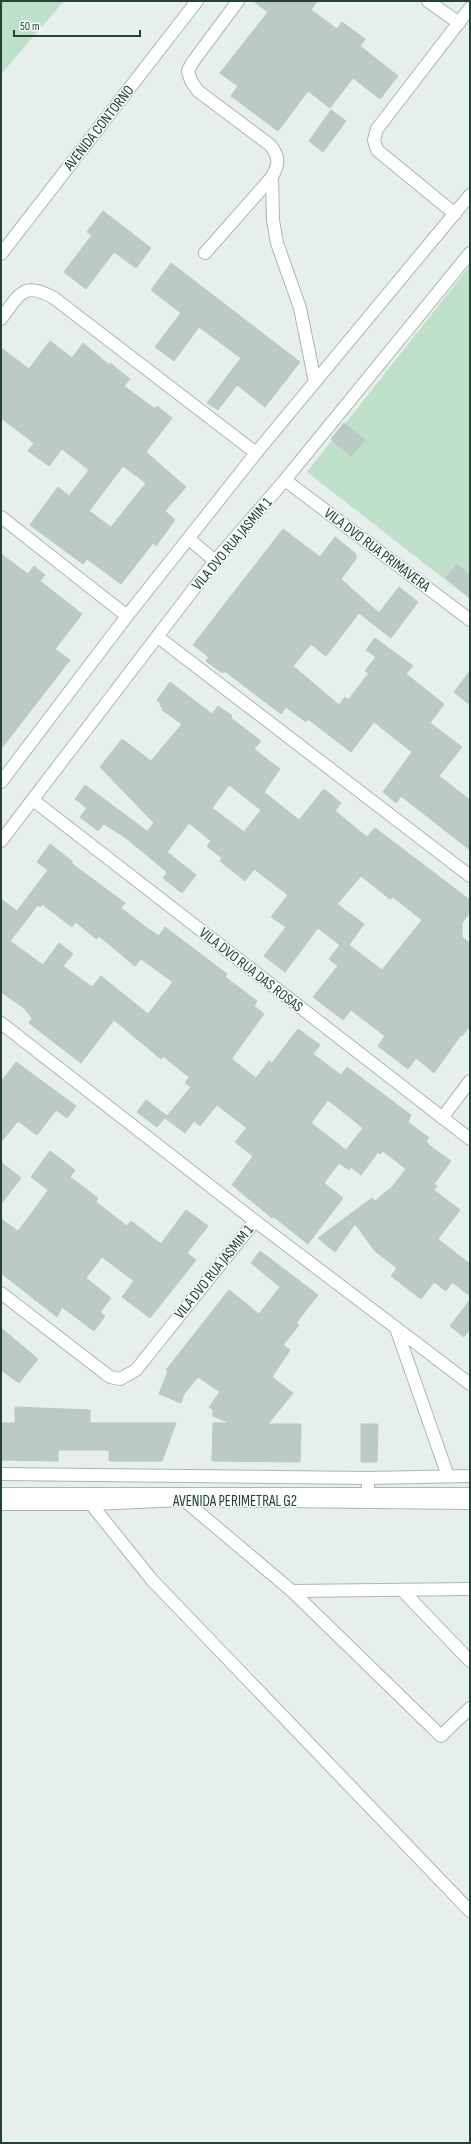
<svg xmlns="http://www.w3.org/2000/svg" width="471" height="2144" font-family="'Sofia Sans Condensed',sans-serif">
  <style>
    .green { fill: #bfe0c8 }
    .building { fill: #bbcac4; stroke: #b8c9c2; fill-rule: evenodd }
    .lines { fill: none; stroke-linecap: round; stroke-linejoin: round }
    .pedestrian-casing { stroke: #a8b8b2; stroke-width: 14 }
    .minor-casing { stroke: #a8b8b2; stroke-width: 14 }
    .tertiary-casing { stroke: #a8b8b2; stroke-width: 14 }
    .secondary-casing { stroke: #a4bbb3; stroke-width: 14 }
    .pedestrian { stroke: #fff; stroke-width: 12 }
    .minor { stroke: #fff; stroke-width: 12 }
    .tertiary { stroke: #fff; stroke-width: 12 }
    .secondary { stroke: #fff; stroke-width: 12 }
    .labels { text-anchor: middle; dominant-baseline: central; stroke-width: 3; stroke-linejoin: round; paint-order: stroke }
    .street-label { font-size: 15px; fill: #24423a; stroke: #f7fbf9 }
  </style>
  <rect width="100%" height="100%" fill="#e6efeb"/>
  <g class="green">
    <path d="M1,1H64L1,74Z"/>
    <path d="M469,267H470V599L307,472Z"/>
  </g>
  <g class="building">
    <path d="M253,1H317L311,10L337,29L342,22L365,39L360,46L398,76L380,99L353,78L330,108L308,91L278,131L231,96L238,86L220,73L268,12Z"/>
    <path d="M331,110L346,121L323,152L309,141Z"/>
    <path d="M103,211L151,248L136,268L114,252L86,289L64,272L92,235L87,232Z"/>
    <path d="M171,263L300,362L265,407L237,385L218,410L207,403L241,358L199,327L174,361L155,347L181,313L151,290Z"/>
    <path d="M50,341L72,358L83,343L109,365L110,363L130,379L124,386L155,409L157,406L172,418L146,452L186,487L165,511L175,520L156,546L153,543L121,584L87,559L83,564L30,525L58,487L69,496L89,470L62,449L49,466L28,451L34,443L1,418V348L29,369ZM123,466L146,483L111,527L89,511Z"/>
    <path d="M344,423L365,440L351,456L331,439Z"/>
    <path d="M283,529L320,557L335,537L356,554V559L341,579L379,613L399,587L418,602L391,638L359,613L326,656L311,644L293,666L339,705L345,697L348,700L369,673L365,671L376,657L366,650L375,638L413,666L406,674L444,704L430,723L462,747L439,776L470,800V850L401,796L396,803L383,792L412,752L374,722L351,752L308,719L306,722L286,707L281,714L226,672H221L206,661L209,657L193,645Z"/>
    <path d="M1,554L28,574L34,566L45,575L40,581L82,614L55,649L70,660L1,749Z"/>
    <path d="M457,564L470,576V598L446,578Z"/>
    <path d="M470,671V705L454,692Z"/>
    <path d="M170,682L212,714L218,706L232,716L231,718L261,741L254,749L280,769L264,792L299,820L324,789L341,803L335,811L367,837L375,828L470,900V912L462,923V937L470,943V1026L462,1036L461,1035L434,1073L416,1058L408,1069L378,1046L385,1036L351,1010L343,1020L313,997L338,966L329,959L340,945L318,928L285,972L264,956L286,927L271,917L288,895L254,869L245,881L220,861L222,858L207,846L211,841L189,823L167,852L196,875L182,893L163,878L167,872L126,838L104,824L98,831L80,817L87,808L75,799L85,785L147,831L154,823L100,767L122,739L151,761L182,724L162,710L163,708L160,706L161,704L157,700ZM229,785L261,810L244,832L212,808ZM361,876L390,899L393,897L422,920L382,970L349,945L364,924L337,904Z"/>
    <path d="M50,844L73,862L71,863L125,903L121,908L147,928L159,936L165,927L227,974L225,977L257,1001L254,1006L264,1014L232,1058L234,1061L256,1078L269,1061L272,1063L298,1029L320,1045L313,1054L341,1075L347,1067L411,1115L408,1122L429,1138L426,1141L430,1146L451,1161L434,1184L437,1186L434,1190L460,1210L438,1239L470,1264V1296L452,1282L446,1291L434,1282L421,1299L391,1276L397,1268L375,1251L355,1224L335,1252L318,1238L372,1198L375,1201L393,1186L406,1169L383,1151L380,1154L378,1152L361,1175L351,1167L349,1170L339,1163L324,1183L343,1198L308,1244L274,1217L272,1218L232,1185L253,1156L235,1142L247,1128L217,1105L200,1126L194,1121L185,1133L165,1118L157,1127L137,1112L146,1100L167,1116L191,1087L185,1083L189,1077L163,1056L161,1059L114,1020L81,1063L29,1023L32,1018L24,1008L1,992V899L17,911L48,870L37,862ZM42,904L72,927L76,922L96,939L99,936L135,966L141,959L173,982L148,1014L101,976L92,987L63,966L73,954L59,943L43,965L10,941L38,905L40,907ZM328,1100L363,1128L346,1150L311,1123Z"/>
    <path d="M16,1062L76,1106L67,1118L56,1110L37,1135L18,1121L1,1142V1082Z"/>
    <path d="M50,1151L75,1170L70,1177L98,1198L96,1202L127,1226L131,1221L161,1244L186,1210L208,1226L187,1253L196,1260L150,1318L122,1297L134,1281L102,1257L86,1278L111,1298L100,1312L105,1316L94,1331L62,1307L57,1317L1,1273V1219L18,1231L34,1210L48,1190L31,1177Z"/>
    <path d="M1,1162L21,1178L1,1204Z"/>
    <path d="M260,1251L318,1295L296,1323L299,1325L283,1345L290,1350L272,1377L293,1393L268,1424H301L300,1462L212,1461L213,1423H230L213,1416V1410L209,1407L220,1392L198,1377L184,1394L181,1403L159,1394L168,1371L166,1370L229,1290L259,1314L280,1287L251,1263Z"/>
    <path d="M470,1300V1328L464,1337L450,1326Z"/>
    <path d="M1,1328L38,1359L19,1383L1,1370Z"/>
    <path d="M15,1407L90,1410V1423H176L162,1461H109V1450H58V1461L1,1460V1423H15Z"/>
    <path d="M361,1424H378L377,1462H361Z"/>
  </g>
  <g class="lines">
    <defs>
      <path id="pedestrian" d="M1,1494H470"/>
      <g id="minor">
        <path d="M428,1L459,23"/>
        <path d="M272,177L273,220L277,243L300,308L315,382"/>
        <path d="M455,214L377,150L374,140L377,129L470,8"/>
        <path d="M205,253L272,177C279,164 280,157 270,145L198,91L191,81L188,71L192,63L238,1"/>
        <path d="M1,319C19,295 23,280 54,298L256,453"/>
        <path d="M285,480L470,620"/>
        <path d="M1,517L127,616"/>
        <path d="M189,539L215,561"/>
        <path d="M158,637L470,876"/>
        <path d="M1,782L127,616L256,453L470,195"/>
        <path d="M33,800L470,1139"/>
        <path d="M1,841L215,561L285,480L470,253"/>
        <path d="M1,1023L255,1221L136,1370L120,1379L110,1377L1,1293"/>
        <path d="M442,1118L470,1081"/>
        <path d="M255,1221L470,1384"/>
        <path d="M396,1328L448,1476"/>
        <path d="M184,1500L292,1591L441,1736L470,1708"/>
        <path d="M91,1504L152,1580L470,1911"/>
        <path d="M402,1590L470,1661"/>
        <path d="M292,1591L470,1589"/>
      </g>
      <g id="tertiary">
        <path d="M1,1474L368,1478L470,1476"/>
        <path d="M368,1502V1478"/>
        <path d="M1,1504H91L184,1500L470,1503"/>
      </g>
      <path id="secondary" d="M1,254L197,1"/>
    </defs>
    <use href="#pedestrian" class="pedestrian-casing"/>
    <use href="#minor" class="minor-casing"/>
    <use href="#tertiary" class="tertiary-casing"/>
    <use href="#secondary" class="secondary-casing"/>
    <use href="#pedestrian" class="pedestrian"/>
    <use href="#minor" class="minor"/>
    <use href="#tertiary" class="tertiary"/>
    <use href="#secondary" class="secondary"/>
  </g>
  <g class="labels">
    <g class="street-label">
      <text transform="translate(99 128) rotate(-52)">AVENIDA CONTORNO</text>
      <text transform="translate(232 544) rotate(-50)">VILA DVO RUA JASMIM 1</text>
      <text transform="translate(377 550) rotate(37)">VILA DVO RUA PRIMAVERA</text>
      <text transform="translate(251 970) rotate(38)">VILA DVO RUA DAS ROSAS</text>
      <text transform="translate(214 1272) rotate(-51)">VILA DVO RUA JASMIM 1</text>
      <text x="235" y="1501">AVENIDA PERIMETRAL G2</text>
    </g>
  </g>
  <rect width="471" height="2144" fill="none" stroke="#24423a" stroke-width="4"/>
  <path d="M14 30v6h126v-6" fill="none" stroke="#24423a" stroke-width="2"/>
  <text x="20" y="30" font-size="12" fill="#24423a" stroke="#f7fbf9" stroke-width="3" paint-order="stroke">50 m</text>
</svg>
